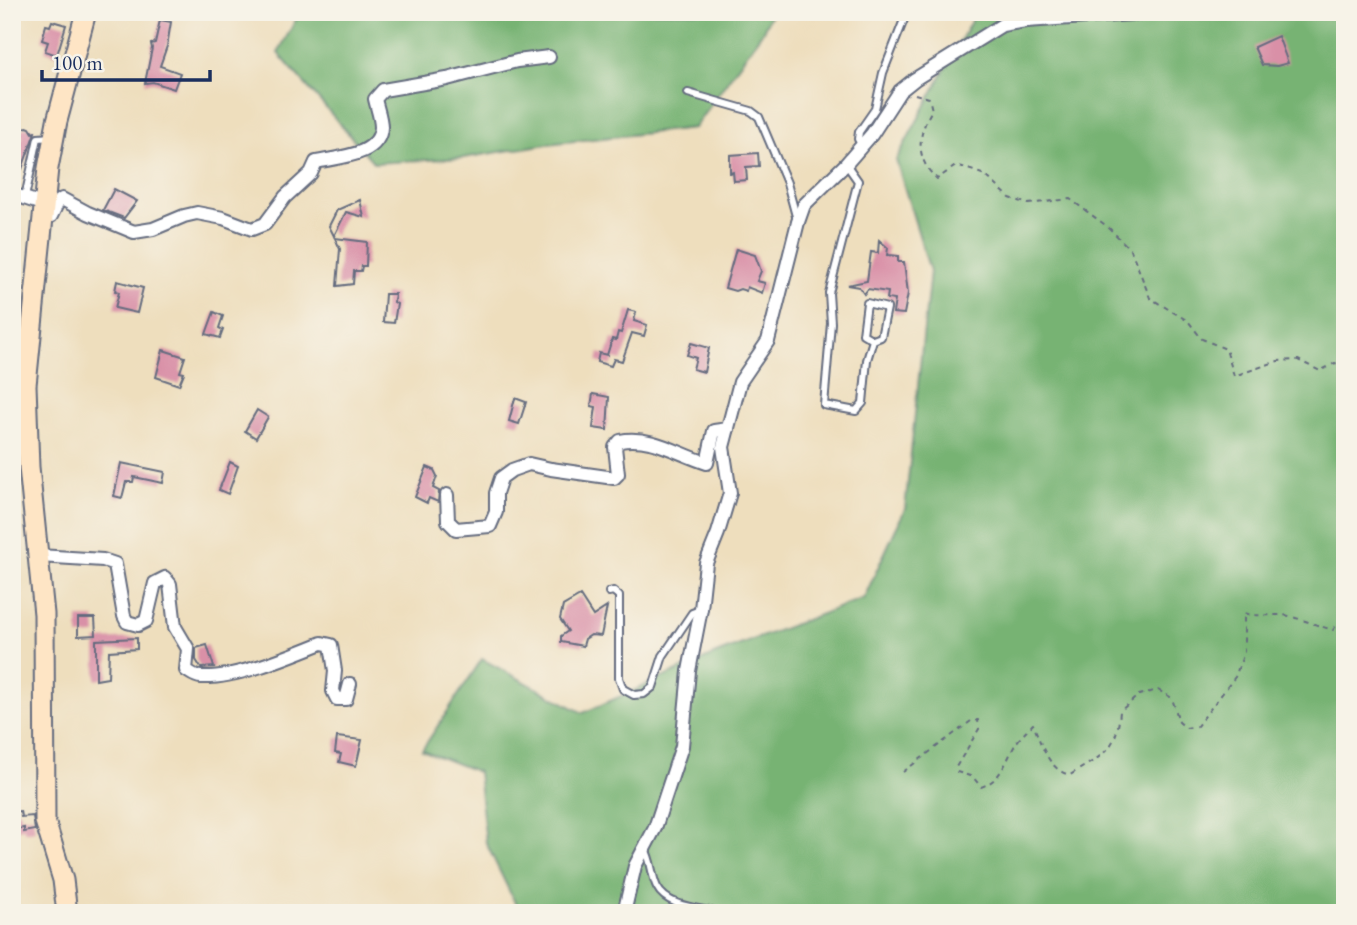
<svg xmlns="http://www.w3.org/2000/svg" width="1357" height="925" font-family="'EB Garamond',serif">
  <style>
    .forest { fill: #77b373; stroke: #497168; stroke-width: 2 }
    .building { fill: #d990a7 }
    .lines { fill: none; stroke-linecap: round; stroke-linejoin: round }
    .lane-casing { stroke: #656c7f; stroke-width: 10 }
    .street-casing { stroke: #656c7f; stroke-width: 16 }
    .secondary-casing { stroke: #656c7f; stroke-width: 23 }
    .path { stroke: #656c7f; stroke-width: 2; stroke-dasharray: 5 5; stroke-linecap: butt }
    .lane { stroke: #fff; stroke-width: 6 }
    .street { stroke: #fff; stroke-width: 12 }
    .secondary { stroke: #fee5c5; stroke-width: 19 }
  </style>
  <rect width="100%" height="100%" fill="#f7f3e8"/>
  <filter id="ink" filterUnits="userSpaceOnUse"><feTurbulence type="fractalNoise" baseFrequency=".0143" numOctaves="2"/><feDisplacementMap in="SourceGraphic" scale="14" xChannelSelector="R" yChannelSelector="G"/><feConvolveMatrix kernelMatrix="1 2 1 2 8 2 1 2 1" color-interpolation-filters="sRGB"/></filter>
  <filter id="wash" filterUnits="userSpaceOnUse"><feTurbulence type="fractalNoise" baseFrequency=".00686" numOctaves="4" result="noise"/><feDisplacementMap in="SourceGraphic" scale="28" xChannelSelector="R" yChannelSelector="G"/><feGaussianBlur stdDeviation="1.57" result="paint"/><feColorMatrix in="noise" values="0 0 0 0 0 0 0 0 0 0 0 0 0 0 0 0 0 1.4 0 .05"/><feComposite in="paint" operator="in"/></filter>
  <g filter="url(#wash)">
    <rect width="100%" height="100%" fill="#eedebd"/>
    <g class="forest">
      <path d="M300,12H772L763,31L694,128L547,144L463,158L374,163L278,53Z"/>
      <path d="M976,12H1345V913H520L486,843L478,772L422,750L482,659L583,713L716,654L864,598L905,509L930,271L896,160Z"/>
    </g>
    <g id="blocks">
      <g class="building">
        <path d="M160,20L171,22L167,46L160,66L180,73L174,89L153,82L145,83L152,48L151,44L155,43Z"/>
        <path d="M52,21L66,25L57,55L45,51L48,42L42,40L46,25L50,26Z"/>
        <path d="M1278,36L1288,63L1277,66L1262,65L1254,47Z"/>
        <path d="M27,127L30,128L33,133L35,132L22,169L12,166V144L23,138L20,133L22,129Z"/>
        <path d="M758,153L759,166L746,167L747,180L734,181L733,172L730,173V155Z"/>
        <path d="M114,189L137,201L124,218L103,210Z"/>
        <path d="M360,200L364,217L346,212L334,236L329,226L337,210Z"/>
        <path d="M335,238L367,242L366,266H362L361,271H354L353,284L337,286L340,249Z"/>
        <path d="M879,240L888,248L887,255L898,256V262H904L908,293L904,314L893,313L895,300L887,299L888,292L868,289L864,294L859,287L847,285L867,281L871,252L878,253Z"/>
        <path d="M736,249L755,255L761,271L757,281L765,283L762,293L747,287L746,291L740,289L735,291L725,288Z"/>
        <path d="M117,281L143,288L137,313L115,308L119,292L115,291Z"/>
        <path d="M385,294H395L394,302L397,304L394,323L383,322Z"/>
        <path d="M628,310L636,312L634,321L647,325L644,336L632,333L622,361L614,359L611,366L597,362L599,353L607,355L612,339L616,340L618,332L621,333Z"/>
        <path d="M214,312L223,316L219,328L223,330L220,338L206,334Z"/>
        <path d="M691,343L709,348L704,372L693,369L696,358L687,355Z"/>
        <path d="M163,350L185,357L180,372L184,373L179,385L156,377Z"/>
        <path d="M593,394L609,397L607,430L593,428L596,407L591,406Z"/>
        <path d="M515,398L526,402L519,424L509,421Z"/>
        <path d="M257,410L268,417L256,438L245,431Z"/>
        <path d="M230,462L238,466L228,494L219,490Z"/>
        <path d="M121,463L165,472L163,483L134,477L133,482H126L122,498L114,496Z"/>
        <path d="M427,467L434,470L437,476L433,488L439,491L438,502L429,498L427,503L415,497Z"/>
        <path d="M580,596L593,616L607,607L601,636L591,635L585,639L583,646L561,642V636L568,631L560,619L563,606Z"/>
        <path d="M78,618H95L96,635L78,636Z"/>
        <path d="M137,638V649L109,651L108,678L96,680V640Z"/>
        <path d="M207,645L214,667L201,668L196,660V648Z"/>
        <path d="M337,737L362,740L356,766L339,762L341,754L335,753Z"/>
        <path d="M20,811L21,817L33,816L35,830L24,832V828L12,830V812Z"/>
      </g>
    </g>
  </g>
  <g filter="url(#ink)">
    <use href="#blocks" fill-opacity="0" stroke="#656c7f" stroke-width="2"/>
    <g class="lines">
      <defs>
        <g id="lane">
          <path d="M688,93L751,111L759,117L787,183L797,220"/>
          <path d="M862,146L858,139L859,132L875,109L883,73L907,12"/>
          <path d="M846,164L858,181L829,293L831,323L824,405L856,411L863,403L867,360L873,340L881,337L887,308L867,303L863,334L873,340"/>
          <path d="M25,197L38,138L52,137"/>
          <path d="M609,592L613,591L619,596V678L623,689L634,695L644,694L653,687L663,656L692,613L700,610"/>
          <path d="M645,849C652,861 651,875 657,887C667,907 699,908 719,913"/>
        </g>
        <g id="street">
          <path d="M12,194L45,205"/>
          <path d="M44,219L51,216L58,202L62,199L88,213L134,232L153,229L184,216L197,213L223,218L252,229L265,224L285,197L311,173L316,162C338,157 380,156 381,127C381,118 377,108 375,99L383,90L447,79L517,61L549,57"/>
          <path d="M447,495L448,521L456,529L490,526L496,512V493L501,478L512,470L529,464L551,469L614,478L618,474L615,447L620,441C651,435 678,454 707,463L714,431L728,429"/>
          <path d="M39,556L103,560L115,564L124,616L127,622L138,625L146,621L155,583L165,578L170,584L175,627L188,649L186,670C191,673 195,677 201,677C235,679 290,656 322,643L331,645L335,671L333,691L337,699H346L350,684"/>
          <path d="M624,913L635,866L655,828L682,746L689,671L701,609L706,563L718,533L730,493L723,447L740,382L768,341L798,222L804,205L846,164L872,134L900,91L915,79L1002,25L1026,21L1162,12"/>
        </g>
        <path id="secondary" d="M67,913L63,880L45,821L44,614L29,467L26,385L48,168L57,121L86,12"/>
      </defs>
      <use href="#lane" class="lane-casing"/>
      <use href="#street" class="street-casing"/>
      <use href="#secondary" class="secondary-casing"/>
      <g class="path">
        <path d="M915,94L929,98L932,110C917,135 915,159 937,179L957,165L985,175L1010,198L1028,204L1070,199L1108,227L1131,250L1150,298L1188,321L1202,339L1226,349L1234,376L1278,361L1298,360L1320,371L1335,363L1345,367"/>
        <path d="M903,772L971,721L978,720L979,729L956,767L957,772L973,777L981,787C1001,780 1005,763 1015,745C1019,738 1027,731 1033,724C1041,743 1048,770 1070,775C1102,755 1117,752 1120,711L1139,695L1158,690L1172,698L1179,722L1186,728L1197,726L1235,677L1244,653V613C1259,618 1273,613 1289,616C1304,620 1319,626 1333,630L1345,615"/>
      </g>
      <use href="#lane" class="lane"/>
      <use href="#street" class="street"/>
      <use href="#secondary" class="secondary"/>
    </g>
  </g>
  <rect width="1357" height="925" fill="none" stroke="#f7f3e8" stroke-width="42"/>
  <path d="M42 70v10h168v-10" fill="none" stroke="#1b2f5e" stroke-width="3.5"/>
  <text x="52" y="70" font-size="21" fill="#1b2f5e" stroke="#f7f3e8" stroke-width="5" paint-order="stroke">100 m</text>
</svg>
